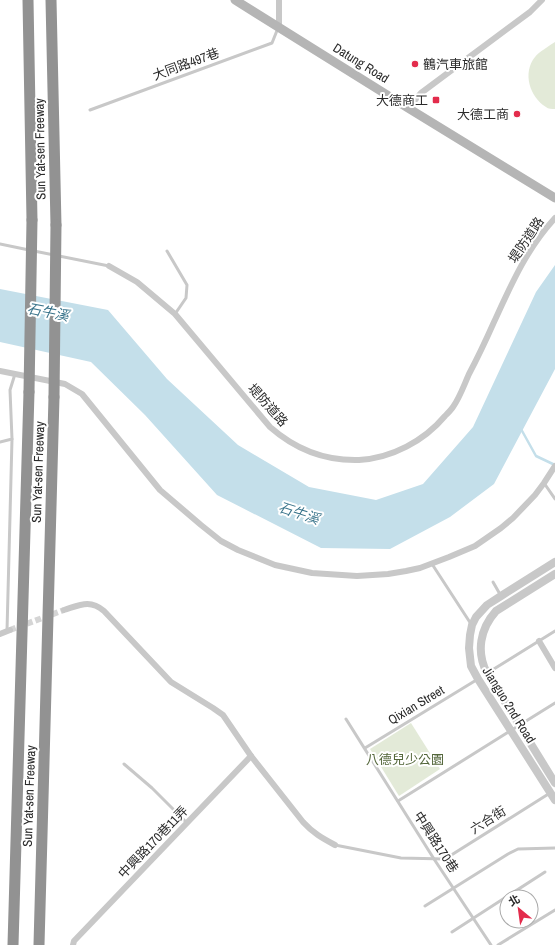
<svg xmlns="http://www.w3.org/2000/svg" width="555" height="945" font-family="'Archivo Narrow','Noto Sans TC',sans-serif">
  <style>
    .green { fill: #e3ead8 }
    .water { fill: #c4dfea }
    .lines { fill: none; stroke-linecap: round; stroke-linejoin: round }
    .stream { stroke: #c4dfea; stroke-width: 2.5 }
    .minor-tunnel { stroke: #d5d5d5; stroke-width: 6; stroke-dasharray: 6 3; stroke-linecap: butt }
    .service { stroke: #c8c8c8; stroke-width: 3 }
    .minor { stroke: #c8c8c8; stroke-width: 6 }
    .tertiary { stroke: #c8c8c8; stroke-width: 8 }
    .secondary { stroke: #b5b5b5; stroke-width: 9 }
    .motorway { stroke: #929292; stroke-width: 11 }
    .motorway-bridge { stroke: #929292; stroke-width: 11 }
    .poi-dot { fill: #e32c4c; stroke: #fff; stroke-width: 1.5 }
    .labels { text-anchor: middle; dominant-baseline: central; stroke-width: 4; stroke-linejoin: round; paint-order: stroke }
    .street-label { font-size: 13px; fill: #2b2b2b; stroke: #fff }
    .poi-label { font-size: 13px; fill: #2b2b2b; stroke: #fff; text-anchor: end }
    .park-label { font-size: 13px; fill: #53663a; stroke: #fff }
    .water-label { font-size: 14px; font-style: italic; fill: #3b758c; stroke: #fff }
  </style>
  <rect width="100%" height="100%" fill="#fff"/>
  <g class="green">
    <path d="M555,42V109C552,109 548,109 546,107C530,97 522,73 535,57C539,52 549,46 555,42Z"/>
    <path d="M411,723L440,769L399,796L370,749Z"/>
  </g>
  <path class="water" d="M555,265V369L494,484L450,517L390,549L321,548L217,495L145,415L91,362L0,342V289L108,310L167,379L238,445L309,487L376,500L423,484L473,427L536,292Z"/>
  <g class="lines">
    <path class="stream" d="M521,429L536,456L555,465"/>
    <path class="minor-tunnel" d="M10,630L64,610"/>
    <g class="service">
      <path d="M90,110L272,43L278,28"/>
      <path d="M0,244L29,250"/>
      <path d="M34,251L109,266"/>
      <path d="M167,251L187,285L186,298L175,314"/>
      <path d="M0,442L12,439L10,390L15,374"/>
      <path d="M544,483L555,499"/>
      <path d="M432,564L471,624"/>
      <path d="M493,582L501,596"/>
      <path d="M7,631L12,439"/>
      <path d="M489,672L555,631"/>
      <path d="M346,719L434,859L491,945"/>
      <path d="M365,748L478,679"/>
      <path d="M124,764L152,788L187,823"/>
      <path d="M398,801L555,703"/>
      <path d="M335,845L401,858L445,859L550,793"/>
      <path d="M425,906L508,854L518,849L555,848"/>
      <path d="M452,932L545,872"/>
      <path d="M498,945L555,910"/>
    </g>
    <g class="minor">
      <path d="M279,27V0"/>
      <path d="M408,108L421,93L530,12L542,0"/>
      <path d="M109,266L137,282L175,314L270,427C295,449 325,461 359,460C392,458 424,441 445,416C448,413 451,410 453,407C460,397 464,385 469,374C478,357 486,340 494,322C511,285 527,248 555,218"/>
      <path d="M0,371L65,384L82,394L160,490L201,525L221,541L238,550L275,565L312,573L357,576L388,574L406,571L420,568L449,557L475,546L501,528L513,518L535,495L544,483L555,466"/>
      <path d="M64,610C80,605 90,599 104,611L171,682L213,708L223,715L251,756L303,822C313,833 322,838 335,845"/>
      <path d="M0,634L10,630"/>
      <path d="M539,641L555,668"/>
      <path d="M73,945L74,941L251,756"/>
    </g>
    <g class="tertiary">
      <path d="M555,562L501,596L487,605L476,617L472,625L470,635L469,648L471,666L478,679L555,800"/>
      <path d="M555,574L496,611C480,629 476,652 487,673L555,783"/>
    </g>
    <path class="secondary" d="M235,0L408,108L555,198"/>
    <g class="motorway">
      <path d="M28,0L32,220"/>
      <path d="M51,0L56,225"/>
      <path d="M13,945L29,392"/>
      <path d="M39,945L54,397"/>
    </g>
    <g class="motorway-bridge">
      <path d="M29,392L32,220"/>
      <path d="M54,397L56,225"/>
    </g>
  </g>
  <g class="poi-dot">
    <circle cx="415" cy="64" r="4"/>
    <rect x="432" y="96" width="8" height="8" rx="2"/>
    <circle cx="517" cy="114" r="4"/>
  </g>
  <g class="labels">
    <g class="street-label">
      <text transform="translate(361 63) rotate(32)">Datung Road</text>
      <text transform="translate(186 64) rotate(-20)">大同路497巷</text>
      <text transform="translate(40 149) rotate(-91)">Sun Yat-sen Freeway</text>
      <text transform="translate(526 240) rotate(-56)">堤防道路</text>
      <text transform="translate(268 405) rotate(48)">堤防道路</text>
      <text transform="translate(38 472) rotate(-88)">Sun Yat-sen Freeway</text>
      <text transform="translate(416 705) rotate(-31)">Qixian Street</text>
      <text transform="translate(509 705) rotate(58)">Jianguo 2nd Road</text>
      <text transform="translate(29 796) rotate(-88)">Sun Yat-sen Freeway</text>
      <text transform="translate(488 820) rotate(-32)">六合街</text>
      <text transform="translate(153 842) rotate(-46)">中興路170巷11弄</text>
      <text transform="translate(436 842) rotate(57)">中興路170巷</text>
    </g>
    <g class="poi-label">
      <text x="423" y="64" text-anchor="start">鶴汽車旅館</text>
      <text x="428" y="100">大德商工</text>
      <text x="509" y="114">大德工商</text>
    </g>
    <g class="park-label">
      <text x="405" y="759">八德兒少公園</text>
    </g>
    <g class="water-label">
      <text transform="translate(48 312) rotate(11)">石牛溪</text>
      <text transform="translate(299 513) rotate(18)">石牛溪</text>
    </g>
  </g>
  <g transform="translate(519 909) rotate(331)"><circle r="19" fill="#ffffff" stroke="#aaaaaa"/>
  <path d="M0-3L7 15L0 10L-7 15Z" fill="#e32c4c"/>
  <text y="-6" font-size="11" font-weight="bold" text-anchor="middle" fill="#2b2b2b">北</text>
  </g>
</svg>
